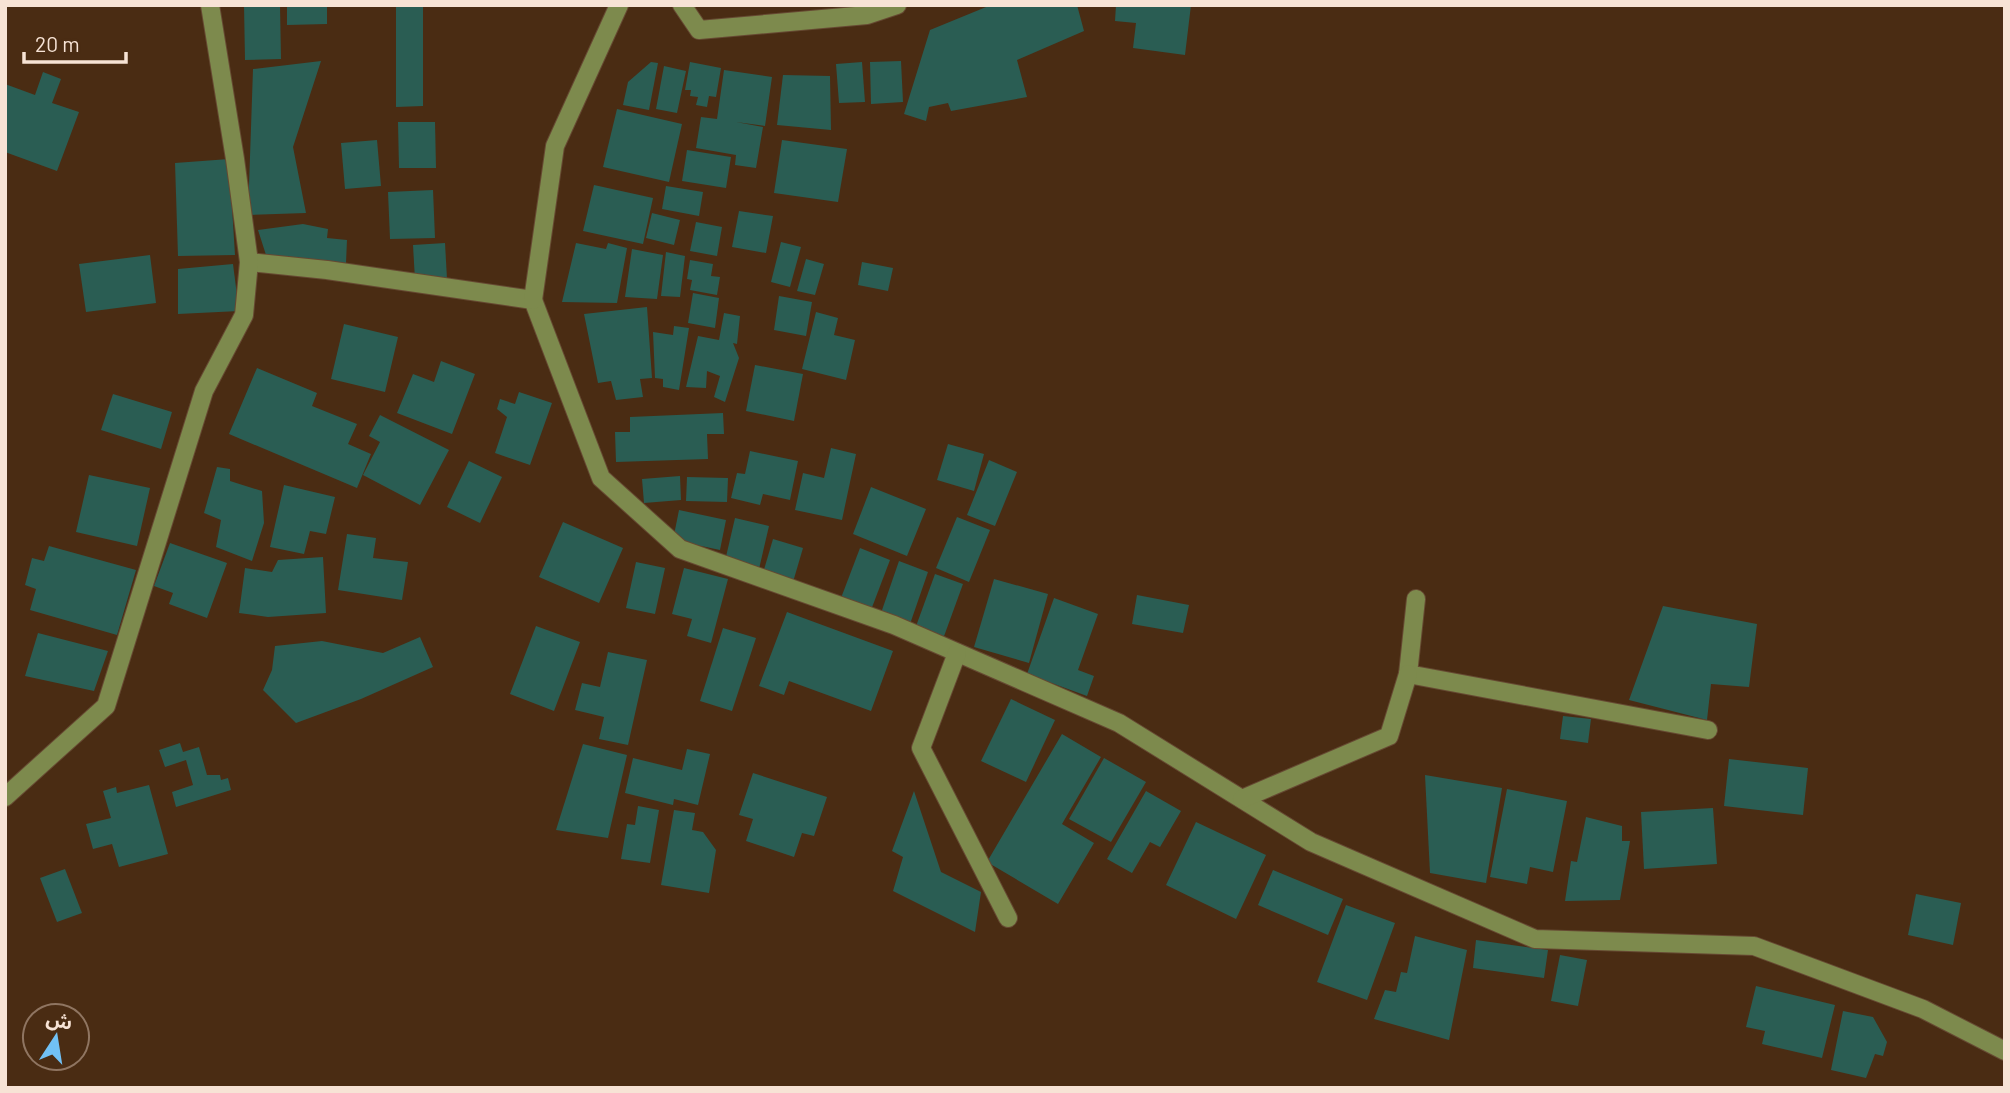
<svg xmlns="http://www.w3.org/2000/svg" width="2010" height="1093" font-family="Barlow,'Noto Sans Arabic',sans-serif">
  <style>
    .building { fill: #2a5d53 }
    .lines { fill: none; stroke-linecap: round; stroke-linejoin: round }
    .minor-casing { stroke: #664932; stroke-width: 20 }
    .minor { stroke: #7d8a4d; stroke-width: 18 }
  </style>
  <rect width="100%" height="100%" fill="#4a2c13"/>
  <g class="building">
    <path d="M244,5H280L281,59L245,60Z"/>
    <path d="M287,5H327V24L287,25Z"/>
    <path d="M396,5H423V106L396,107Z"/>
    <path d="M991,5H1077L1084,31L1017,60L1027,97L951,111L948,103L929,107L926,121L904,114L930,30Z"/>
    <path d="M1116,5H1191L1185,55L1133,48L1136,23L1115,21Z"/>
    <path d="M321,61L293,147L306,213L248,215L253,69Z"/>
    <path d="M901,61L903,102L871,104L870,62Z"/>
    <path d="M651,62L658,63L649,110L623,105L628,82Z"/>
    <path d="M690,62L721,68L716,97L709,96L707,107L696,105L698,97L690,96L691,90H685Z"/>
    <path d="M862,62L865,102L839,103L836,64Z"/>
    <path d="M664,66L686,71L677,113L656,109Z"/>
    <path d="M724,70L772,77L765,126L736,122L763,127L756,168L735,165L736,155L696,148L701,117L717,119Z"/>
    <path d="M43,72L61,79L52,103L79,112L57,171L5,152V84L35,95Z"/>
    <path d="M783,75L830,76L831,130L777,125Z"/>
    <path d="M617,109L682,124L669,182L603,167Z"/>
    <path d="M398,122H435L436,168H399Z"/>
    <path d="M377,140L381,186L345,189L341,143Z"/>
    <path d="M782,140L847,149L838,202L774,193Z"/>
    <path d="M687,150L731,157L726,188L682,181Z"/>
    <path d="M229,159L235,255L178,256L175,163Z"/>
    <path d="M594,185L653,198L643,244L583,231Z"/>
    <path d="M666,186L703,192L699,216L662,209Z"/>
    <path d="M433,190L435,238L390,239L388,192Z"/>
    <path d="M739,211L773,216L766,253L732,247Z"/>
    <path d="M652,213L680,220L674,245L646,238Z"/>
    <path d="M696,222L722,227L717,256L690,251Z"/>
    <path d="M303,224L328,229L327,238L347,240L346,263L266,255L258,230Z"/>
    <path d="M781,242L801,247L790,287L771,282Z"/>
    <path d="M445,243L447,279L415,280L413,245Z"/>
    <path d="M576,243L606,249L608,243L627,248L617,303L562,302Z"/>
    <path d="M632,249L663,255L657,299L625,297Z"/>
    <path d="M666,252L685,256L680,297L661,296Z"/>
    <path d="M150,255L156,303L86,312L79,264Z"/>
    <path d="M806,259L824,264L815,295L797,291Z"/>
    <path d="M690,260L713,264L711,276L720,277L717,295L690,290L692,280L687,279Z"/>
    <path d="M862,262L893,268L888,291L858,285Z"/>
    <path d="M233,264L239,311L178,314V269Z"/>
    <path d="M693,293L719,298L715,328L688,323Z"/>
    <path d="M779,296L812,302L806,336L774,330Z"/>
    <path d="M647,307L652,378L640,379L643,397L616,400L611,381L598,383L584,314Z"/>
    <path d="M816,312L838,318L834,335L855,340L846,380L802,369Z"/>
    <path d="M724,313L740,316L737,344L733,343L739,358L725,402L714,397L720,376L707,371L706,388L686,387L698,336L719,340Z"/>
    <path d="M344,324L398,337L385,392L331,379Z"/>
    <path d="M674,326L689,328L679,390L663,387V379L655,378L653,332L673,335Z"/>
    <path d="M441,361L475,374L452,434L397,413L413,374L434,382Z"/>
    <path d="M755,365L803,374L794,421L746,411Z"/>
    <path d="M257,368L317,393L312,406L357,424L348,444L371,454L357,488L229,434Z"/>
    <path d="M519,392L552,403L530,465L495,453L507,417L497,409L500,399L515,404Z"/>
    <path d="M113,394L172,412L161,449L101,430Z"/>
    <path d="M723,413L724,434H707L708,459L616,462L615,432H630V417Z"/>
    <path d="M380,415L449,450L420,505L363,475L380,442L369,436Z"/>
    <path d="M948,444L984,454L974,491L937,480Z"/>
    <path d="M831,448L856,454L842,520L795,510L803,473L824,478Z"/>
    <path d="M750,451L798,461L790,500L763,494L760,505L731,498L737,473L745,474Z"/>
    <path d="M989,460L1017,472L995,526L967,515Z"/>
    <path d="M469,461L502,477L480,523L447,507Z"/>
    <path d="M217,467L230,469V481L262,491L264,523L252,561L216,547L221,520L204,513Z"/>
    <path d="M89,475L150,488L137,546L76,532Z"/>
    <path d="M680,476L681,500L644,503L642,479Z"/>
    <path d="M687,477L728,478L727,502L686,501Z"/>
    <path d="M284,485L335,497L326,534L310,531L304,554L270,547Z"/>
    <path d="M871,487L926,509L907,556L853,534Z"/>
    <path d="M679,510L726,520L720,550L673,540Z"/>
    <path d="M957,517L990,530L969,582L936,568Z"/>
    <path d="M735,518L769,526L759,569L725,561Z"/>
    <path d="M563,522L623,548L599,603L539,577Z"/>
    <path d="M347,534L376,538L373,558L408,562L402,600L338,590Z"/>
    <path d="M773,539L803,548L793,582L763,573Z"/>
    <path d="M170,543L227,563L207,618L169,604L173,593L154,586Z"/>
    <path d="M49,546L136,570L117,635L30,610L36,589L25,585L32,558L44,561Z"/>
    <path d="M860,548L890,560L871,610L841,598Z"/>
    <path d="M323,557L326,613L268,617L239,613L245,568L272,572L278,560Z"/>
    <path d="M899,561L928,572L910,624L881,613Z"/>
    <path d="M636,562L665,568L655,614L626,608Z"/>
    <path d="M684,568L728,579L711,643L687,636L692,619L672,614Z"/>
    <path d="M935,574L963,584L943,639L915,629Z"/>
    <path d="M994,579L1048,594L1029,663L974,647Z"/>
    <path d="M1137,595L1189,605L1183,633L1132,624Z"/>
    <path d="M1054,598L1098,614L1078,670L1094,676L1087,696L1027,674Z"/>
    <path d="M1663,606L1757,624L1749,687L1711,684L1707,720L1629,700Z"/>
    <path d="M787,612L893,651L871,711L789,681L784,695L759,686Z"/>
    <path d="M536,626L580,642L554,711L510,694Z"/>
    <path d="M723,628L756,638L732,711L700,701Z"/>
    <path d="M38,633L108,651L94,691L25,676Z"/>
    <path d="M420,637L433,667L361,699L296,723L263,690L272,670L275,646L322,641L383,653Z"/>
    <path d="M608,652L647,660L628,745L599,739L604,717L575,710L582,683L600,687Z"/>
    <path d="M1011,699L1055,720L1026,782L981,761Z"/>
    <path d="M1563,716L1591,719L1588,743L1560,739Z"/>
    <path d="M1062,734L1101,757L1062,824L1094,843L1058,904L987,862Z"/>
    <path d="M180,743L183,752L199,747L207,775H220L221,780L228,778L231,790L176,807L172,792L193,785L186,760L165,767L159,750Z"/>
    <path d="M583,744L627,755L608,838L556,830Z"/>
    <path d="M687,749L710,754L698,805L674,799L673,805L625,793L633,758L682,770Z"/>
    <path d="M1104,758L1146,782L1111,842L1069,819Z"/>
    <path d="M1729,759L1808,768L1803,815L1724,806Z"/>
    <path d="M753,773L827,797L814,836L802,833L794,857L746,841L753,819L739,815Z"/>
    <path d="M1425,775L1502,788L1486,883L1430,873Z"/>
    <path d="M149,785L168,854L119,867L112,844L93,849L86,824L111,818L103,791L116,787L117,793Z"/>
    <path d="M1507,789L1567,801L1553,872L1530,867L1527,884L1490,877Z"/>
    <path d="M914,791L941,872L981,892L975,932L893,891L903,857L892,851Z"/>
    <path d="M1146,791L1181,811L1160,847L1150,842L1132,873L1107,859Z"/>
    <path d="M638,806L659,810L650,863L621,859L627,824L635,825Z"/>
    <path d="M1713,808L1717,864L1644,869L1641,812Z"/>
    <path d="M674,810L695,813L692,830L703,832L716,850L709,893L661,885Z"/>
    <path d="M1586,817L1622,826V841H1630L1620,900L1565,901L1571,861L1577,862Z"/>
    <path d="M1196,822L1266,855L1236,919L1166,885Z"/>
    <path d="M65,869L82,913L57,922L40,878Z"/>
    <path d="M1273,870L1343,899L1328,935L1258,905Z"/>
    <path d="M1916,894L1961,903L1953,945L1908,935Z"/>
    <path d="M1346,905L1395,923L1367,1000L1317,982Z"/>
    <path d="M1415,936L1467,950L1449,1040L1374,1019L1385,990L1396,992L1401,972L1407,973Z"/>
    <path d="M1476,940L1548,950L1544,978L1473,968Z"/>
    <path d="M1560,955L1587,960L1578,1006L1551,1001Z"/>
    <path d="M1756,986L1835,1005L1822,1058L1762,1044L1765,1031L1746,1027Z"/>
    <path d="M1843,1011L1873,1017L1887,1042L1883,1056L1875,1054L1866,1078L1831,1070Z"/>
  </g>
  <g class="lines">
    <defs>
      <g id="minor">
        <path d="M682,5L699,30L867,15L897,5"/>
        <path d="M249,262L327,270L533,300L601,478L680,549L894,625L1119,723L1311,842L1535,939L1754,946L1923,1009L2005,1051"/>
        <path d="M533,300L555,146L619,5"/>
        <path d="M1416,599L1408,674L1708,730"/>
        <path d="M957,653L921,748L1008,918"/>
        <path d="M5,797L106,706L204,391L244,315L249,262L235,159L210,5"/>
        <path d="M1242,799L1389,736L1408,674"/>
      </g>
    </defs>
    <use href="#minor" class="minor-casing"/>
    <use href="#minor" class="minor"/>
  </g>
  <rect width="2010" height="1093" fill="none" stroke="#f7e3d5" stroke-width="14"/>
  <g transform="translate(56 1037) rotate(12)"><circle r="33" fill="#4a2c13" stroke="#8f7561" stroke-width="2"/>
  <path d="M0-5L12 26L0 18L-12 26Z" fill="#71c1f5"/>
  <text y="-10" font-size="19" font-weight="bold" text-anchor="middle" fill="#f7e3d5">ش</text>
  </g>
  <path d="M24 52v10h102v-10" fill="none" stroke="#f7e3d5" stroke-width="3.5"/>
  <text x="35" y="52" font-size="21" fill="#f7e3d5" stroke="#4a2c13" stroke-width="5" paint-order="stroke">20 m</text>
</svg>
